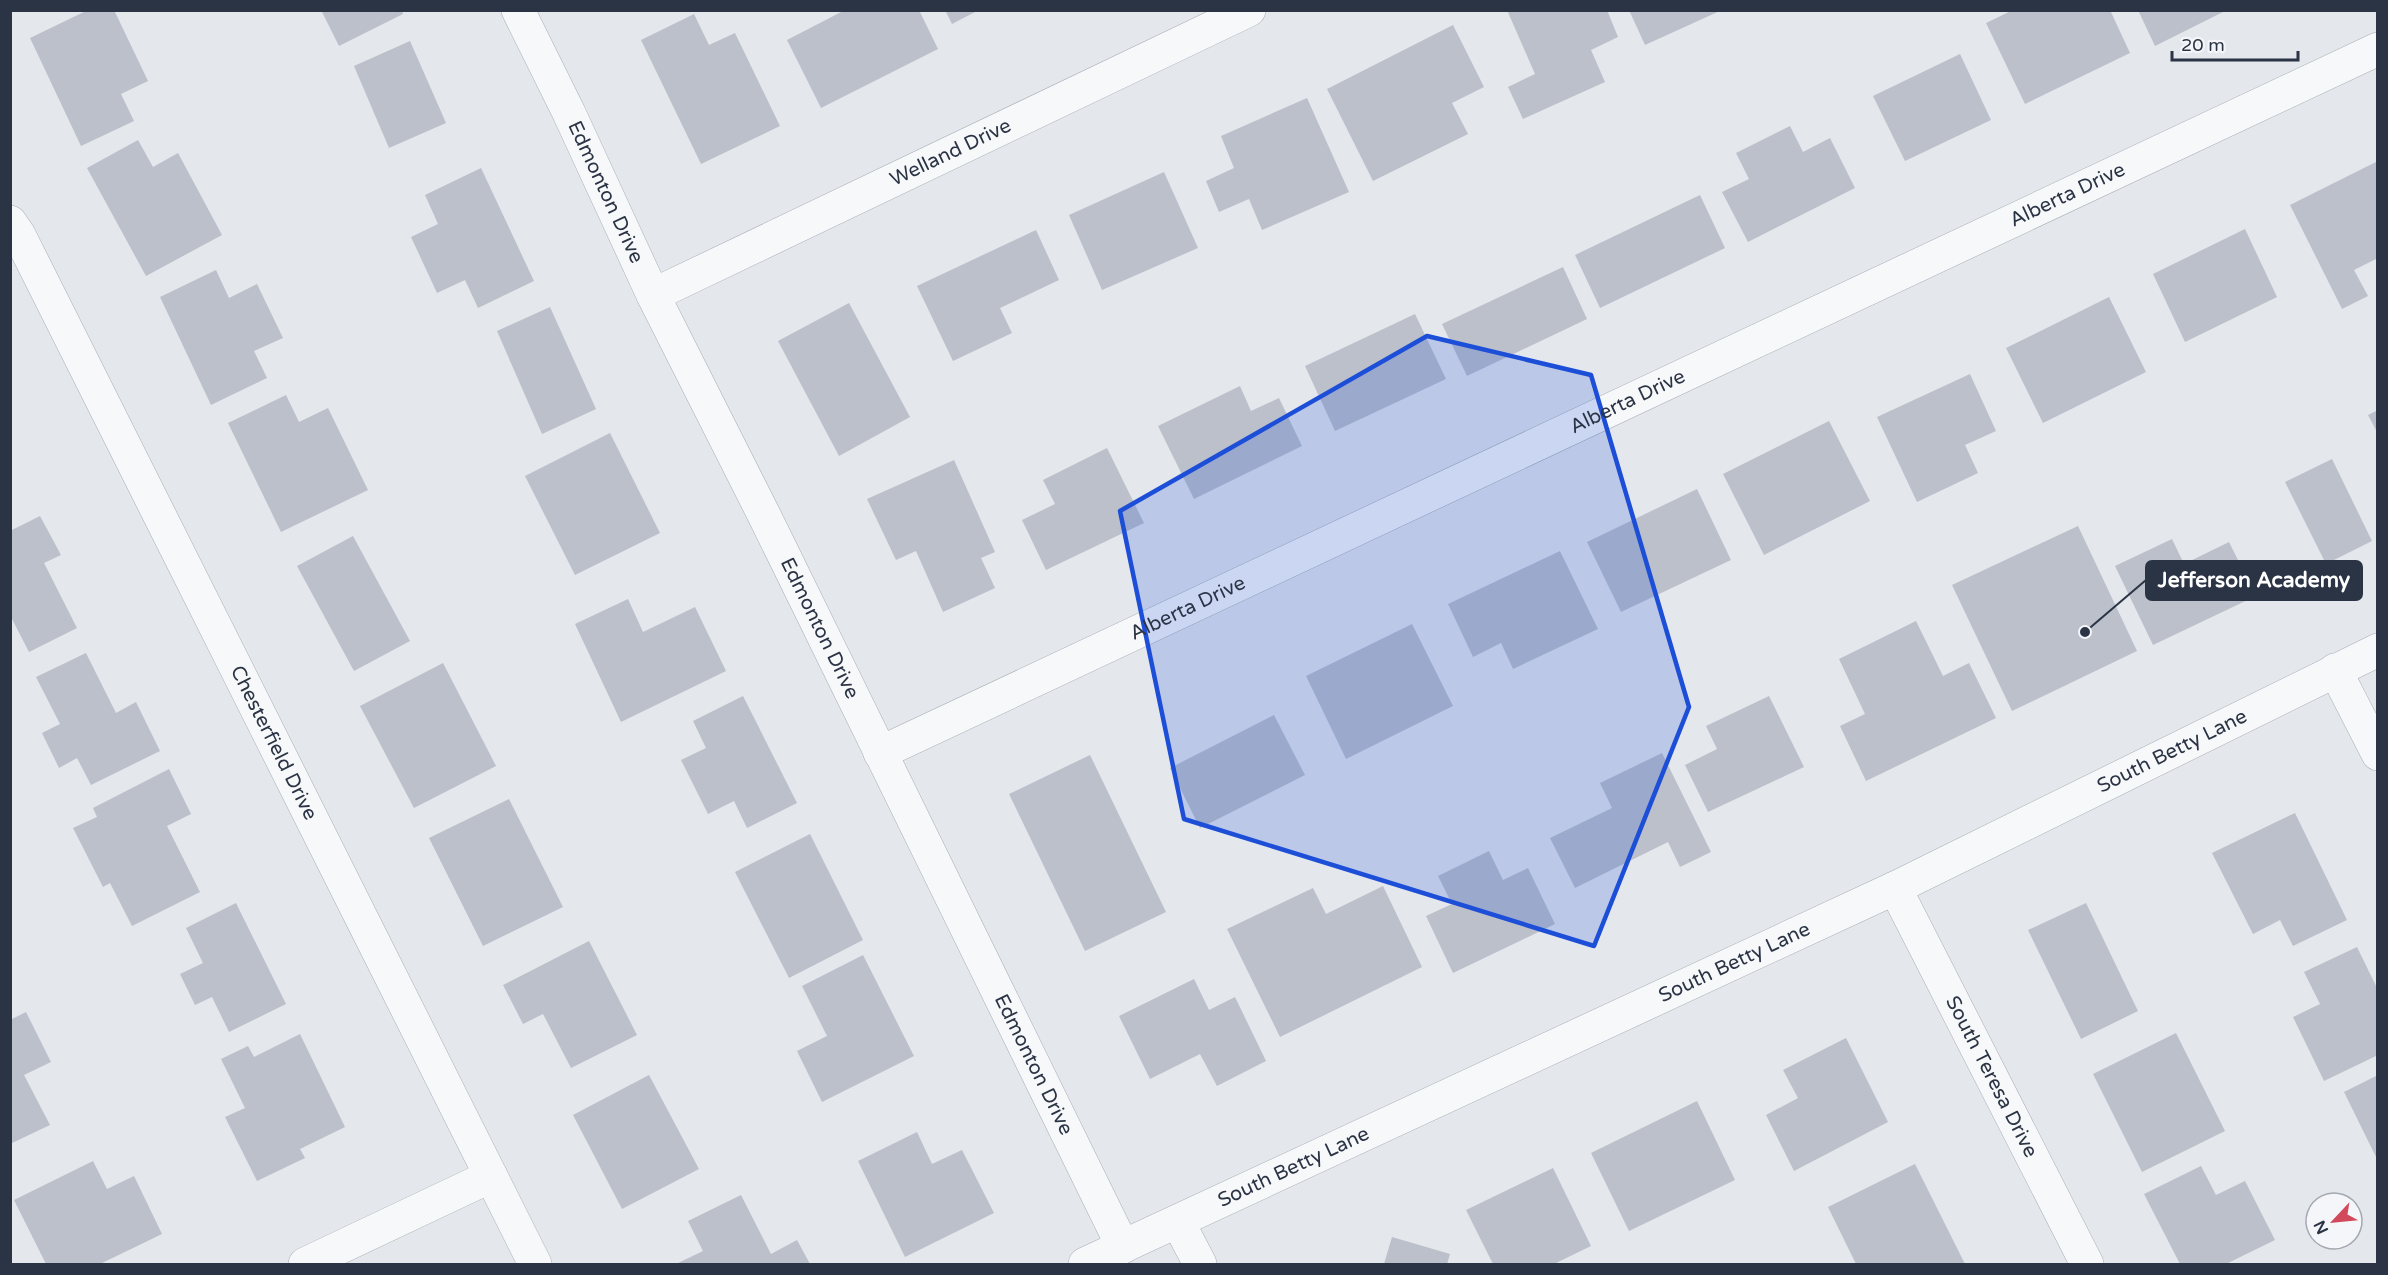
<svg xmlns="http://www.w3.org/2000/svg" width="2388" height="1275" font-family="'Varela Round',sans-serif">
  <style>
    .building { fill: #bbc0ca }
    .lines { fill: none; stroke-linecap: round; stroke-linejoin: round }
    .minor-casing { stroke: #a9aeb7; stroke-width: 34 }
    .minor { stroke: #f7f8fa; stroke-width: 33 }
    .marked { fill: #1d4ed8; fill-opacity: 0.2; stroke: #1d4ed8; stroke-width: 4.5; stroke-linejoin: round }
    .labels { text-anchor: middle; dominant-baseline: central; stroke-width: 4.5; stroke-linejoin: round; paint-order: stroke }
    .street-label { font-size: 20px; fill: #2b3445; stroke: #f4f6f9 }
    .leader { fill: none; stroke: #2b3445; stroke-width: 2 }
    .callout-dot { fill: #2b3445; stroke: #f4f6f9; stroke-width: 2 }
    .callout { fill: #2b3445; stroke: #2b3445; stroke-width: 2 }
    .callout-label { font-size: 21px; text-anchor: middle; font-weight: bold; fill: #fff }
  </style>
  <rect width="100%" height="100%" fill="#e4e7ec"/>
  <g class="building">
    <path d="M88,10H114L148,81L121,94L134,121L81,146L30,38Z"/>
    <path d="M321,10H402L403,14L339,46Z"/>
    <path d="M845,10H919L938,49L821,108L787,40Z"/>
    <path d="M945,10H979L952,24Z"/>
    <path d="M1507,10H1607L1618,37L1591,50L1605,82L1523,119L1508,87L1535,74Z"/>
    <path d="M1629,10H1722L1645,45Z"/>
    <path d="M2013,10H2110L2130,53L2025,104L1986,23Z"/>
    <path d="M2138,10H2227L2155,46Z"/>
    <path d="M694,14L709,45L735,33L780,126L701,164L641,40Z"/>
    <path d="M1453,25L1484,87L1452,103L1468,134L1373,181L1327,89Z"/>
    <path d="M410,41L446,123L389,148L354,66Z"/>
    <path d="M1960,54L1991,120L1905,161L1873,96Z"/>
    <path d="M1307,98L1349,192L1262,230L1249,199L1219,212L1206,181L1234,168L1221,136Z"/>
    <path d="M1790,126L1803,152L1830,138L1855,188L1748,242L1722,192L1749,179L1736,153Z"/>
    <path d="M138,140L153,167L178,153L222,235L146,276L87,168Z"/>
    <path d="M2378,161V258L2354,270L2368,296L2342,309L2290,205Z"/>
    <path d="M481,168L534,281L478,308L465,280L437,293L411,237L438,224L425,195Z"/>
    <path d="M1164,172L1198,248L1102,290L1069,215Z"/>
    <path d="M1700,195L1725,248L1600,308L1575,255Z"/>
    <path d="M2245,229L2277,297L2185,342L2153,274Z"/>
    <path d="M1036,230L1059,280L1000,308L1012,333L953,361L917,286Z"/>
    <path d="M1563,267L1587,319L1467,376L1442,324Z"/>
    <path d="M216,270L229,298L257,284L283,338L254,351L267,378L211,405L160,297Z"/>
    <path d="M2109,297L2146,372L2043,423L2006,348Z"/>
    <path d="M849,303L910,417L839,456L778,341Z"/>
    <path d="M550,307L596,409L542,434L497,331Z"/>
    <path d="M1415,314L1446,379L1335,431L1305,366Z"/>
    <path d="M1970,374L1996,431L1965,445L1978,473L1917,502L1877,417Z"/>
    <path d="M1240,386L1251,411L1279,398L1302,446L1194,499L1158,426Z"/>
    <path d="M286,395L299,422L328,408L368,490L281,532L228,423Z"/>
    <path d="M2378,410V434L2368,415Z"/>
    <path d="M1829,421L1870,501L1764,555L1723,474Z"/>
    <path d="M610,433L660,533L575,575L525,476Z"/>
    <path d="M1107,448L1144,523L1046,570L1022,520L1055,504L1043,480Z"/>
    <path d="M2332,459L2372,541L2326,564L2285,482Z"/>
    <path d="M954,460L995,552L981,558L995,588L943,612L916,551L896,560L867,499Z"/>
    <path d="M1697,489L1731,560L1621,612L1587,542Z"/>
    <path d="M40,516L61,555L44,563L77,628L29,652L10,615V531Z"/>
    <path d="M2078,526L2137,651L2012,711L1952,585Z"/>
    <path d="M353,536L410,641L354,671L297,566Z"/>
    <path d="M2172,539L2184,564L2229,542L2256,596L2153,645L2115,566Z"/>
    <path d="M1560,551L1598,629L1513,669L1501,643L1473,657L1448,604Z"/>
    <path d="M628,599L643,632L695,607L726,671L621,722L575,624Z"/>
    <path d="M1916,621L1943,676L1969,663L1996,718L1866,781L1840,726L1865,714L1839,659Z"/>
    <path d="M1412,624L1453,706L1346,759L1306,676Z"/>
    <path d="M86,653L116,713L136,702L160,751L91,785L77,758L59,768L42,733L60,724L36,677Z"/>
    <path d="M443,663L496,766L414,808L360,706Z"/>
    <path d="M743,696L797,803L747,828L734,801L708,814L681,760L706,748L693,721Z"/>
    <path d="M1769,696L1804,767L1708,812L1685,765L1717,749L1706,726Z"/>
    <path d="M1274,715L1305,775L1200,828L1170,768Z"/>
    <path d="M1662,753L1711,852L1680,867L1668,842L1575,888L1550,838L1612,808L1600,783Z"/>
    <path d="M1090,755L1166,912L1085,951L1009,794Z"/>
    <path d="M169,769L191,814L167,826L200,892L132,926L110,883L103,887L73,828L97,817L93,808Z"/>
    <path d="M509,799L563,907L483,946L429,838Z"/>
    <path d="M2295,813L2347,920L2293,946L2280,920L2253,934L2212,853Z"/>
    <path d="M810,834L863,940L789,978L735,872Z"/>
    <path d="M1489,851L1503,880L1528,868L1555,924L1453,973L1426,916L1452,904L1438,876Z"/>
    <path d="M1383,886L1422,967L1280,1037L1227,929L1313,888L1326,914Z"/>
    <path d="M236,903L286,1004L229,1032L212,997L195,1005L180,974L203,963L186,928Z"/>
    <path d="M2086,903L2138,1011L2081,1039L2028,930Z"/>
    <path d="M589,941L637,1035L571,1068L543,1014L523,1024L503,985Z"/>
    <path d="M2357,947L2378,990V1055L2324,1081L2293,1017L2320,1004L2304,972Z"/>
    <path d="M863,955L914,1056L822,1102L797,1051L827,1036L802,986Z"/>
    <path d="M1194,979L1209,1010L1235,997L1266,1061L1217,1086L1200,1054L1150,1079L1119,1016Z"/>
    <path d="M26,1012L51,1062L24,1075L50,1125L10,1144V1020Z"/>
    <path d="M2176,1033L2225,1131L2142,1172L2093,1074Z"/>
    <path d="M300,1034L345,1127L300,1149L305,1158L257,1181L225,1117L245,1108L221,1059L248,1046L254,1057Z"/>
    <path d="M1846,1038L1888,1122L1794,1171L1766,1115L1798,1098L1783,1070Z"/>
    <path d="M649,1075L699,1169L622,1209L573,1115Z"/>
    <path d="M2378,1075V1161L2344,1092Z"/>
    <path d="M1697,1101L1735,1180L1629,1231L1591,1153Z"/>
    <path d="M917,1132L932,1164L962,1150L994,1213L905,1257L858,1161Z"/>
    <path d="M93,1161L107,1189L134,1176L162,1234L100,1264H46L14,1200Z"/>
    <path d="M1915,1164L1965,1264H1856L1828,1207Z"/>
    <path d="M2201,1166L2216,1195L2245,1181L2275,1240L2226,1264H2180L2144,1194Z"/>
    <path d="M1553,1168L1591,1246L1554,1264H1493L1466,1210Z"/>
    <path d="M741,1195L771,1254L797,1240L810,1264H676L703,1251L688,1221Z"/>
    <path d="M1392,1237L1450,1254L1447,1264H1384Z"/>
  </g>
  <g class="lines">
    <defs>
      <g id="minor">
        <path id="s1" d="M518,10L569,113L653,295L765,517L1123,1247"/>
        <path id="s2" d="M10,222L19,235L535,1264"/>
        <path id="s3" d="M653,295L1249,10"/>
        <path d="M2335,670L2378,754"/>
        <path id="s4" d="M880,753L2378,49"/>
        <path id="s5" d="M1895,888L2087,1264"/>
        <path d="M1178,1222L1200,1264"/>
        <path d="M305,1264L491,1176"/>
        <path id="s6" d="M1085,1264L1895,888L2378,650"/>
      </g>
    </defs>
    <use href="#minor" class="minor-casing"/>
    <use href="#minor" class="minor"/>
  </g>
  <path class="marked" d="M1427,336L1591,375L1689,707L1594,946L1184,819L1120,511Z"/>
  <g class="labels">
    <g class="street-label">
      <text stroke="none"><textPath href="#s3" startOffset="330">Welland Drive</textPath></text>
      <text stroke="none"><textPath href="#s1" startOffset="202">Edmonton Drive</textPath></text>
      <text stroke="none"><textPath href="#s4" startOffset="1312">Alberta Drive</textPath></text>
      <text stroke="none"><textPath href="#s4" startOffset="826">Alberta Drive</textPath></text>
      <text stroke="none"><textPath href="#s4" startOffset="340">Alberta Drive</textPath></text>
      <text stroke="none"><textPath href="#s1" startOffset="688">Edmonton Drive</textPath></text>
      <text stroke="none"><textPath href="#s2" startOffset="584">Chesterfield Drive</textPath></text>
      <text stroke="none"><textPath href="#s6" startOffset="1202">South Betty Lane</textPath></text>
      <text stroke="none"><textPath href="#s6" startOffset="716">South Betty Lane</textPath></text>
      <text stroke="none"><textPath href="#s1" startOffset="1174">Edmonton Drive</textPath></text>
      <text stroke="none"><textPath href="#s5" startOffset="212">South Teresa Drive</textPath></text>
      <text stroke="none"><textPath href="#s6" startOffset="230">South Betty Lane</textPath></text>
    </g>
  </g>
  <path class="leader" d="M2085 632L2146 580"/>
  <circle class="callout-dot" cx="2085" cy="632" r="6"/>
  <rect class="callout" x="2146" y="561" width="216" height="39" rx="6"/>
  <g class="callout-label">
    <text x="2254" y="587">Jefferson Academy</text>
  </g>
  <rect width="2388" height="1275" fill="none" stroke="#2b3445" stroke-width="24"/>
  <g transform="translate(2334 1221) rotate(244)"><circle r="28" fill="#f4f6f9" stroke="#a4a8b1" stroke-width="1.5"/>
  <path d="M0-4.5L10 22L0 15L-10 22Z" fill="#d1495b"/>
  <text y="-9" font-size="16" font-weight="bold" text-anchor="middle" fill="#2b3445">N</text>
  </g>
  <path d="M2172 51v9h126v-9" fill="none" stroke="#2b3445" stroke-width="3"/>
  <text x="2181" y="51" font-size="18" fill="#2b3445" stroke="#f4f6f9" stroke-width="4.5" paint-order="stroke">20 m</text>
</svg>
